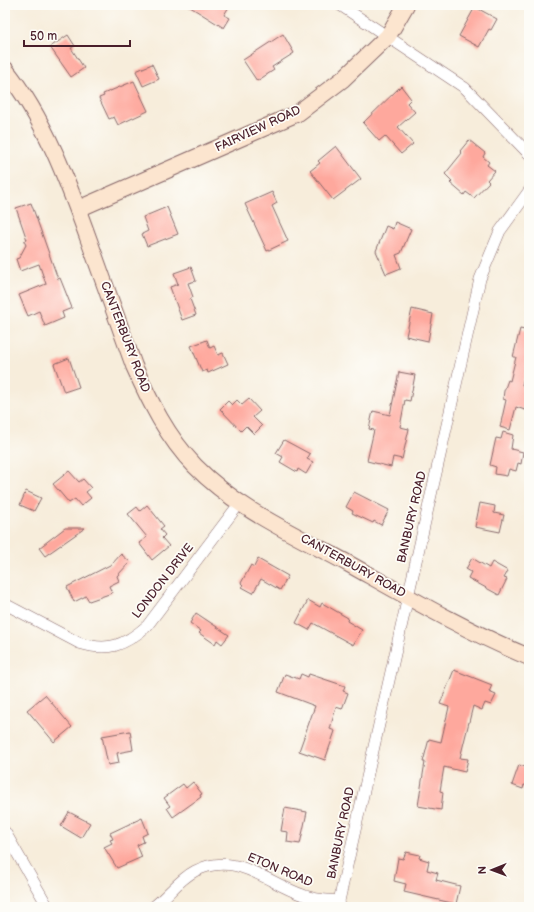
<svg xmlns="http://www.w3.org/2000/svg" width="534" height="912" font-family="'Balsamiq Sans',sans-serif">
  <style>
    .building { fill: #fea89d }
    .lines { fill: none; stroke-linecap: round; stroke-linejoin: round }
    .street-casing { stroke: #876769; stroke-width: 12 }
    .secondary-casing { stroke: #876769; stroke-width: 18 }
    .street { stroke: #fff; stroke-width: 11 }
    .secondary { stroke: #fce5cf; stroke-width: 16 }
    .labels { text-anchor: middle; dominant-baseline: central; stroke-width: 3.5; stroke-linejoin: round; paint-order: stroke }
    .street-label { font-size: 12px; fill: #4a1f2b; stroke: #fdfcf7 }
  </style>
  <rect width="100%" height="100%" fill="#fdfcf7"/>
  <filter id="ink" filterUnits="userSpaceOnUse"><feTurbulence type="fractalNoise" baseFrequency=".025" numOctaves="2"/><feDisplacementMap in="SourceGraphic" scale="8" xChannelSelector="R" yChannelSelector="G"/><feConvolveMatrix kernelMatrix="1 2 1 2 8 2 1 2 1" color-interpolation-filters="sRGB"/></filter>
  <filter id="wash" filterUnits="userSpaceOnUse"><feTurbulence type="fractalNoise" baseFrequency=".012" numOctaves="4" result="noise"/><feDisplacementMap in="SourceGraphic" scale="16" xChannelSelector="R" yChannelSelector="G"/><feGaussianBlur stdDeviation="0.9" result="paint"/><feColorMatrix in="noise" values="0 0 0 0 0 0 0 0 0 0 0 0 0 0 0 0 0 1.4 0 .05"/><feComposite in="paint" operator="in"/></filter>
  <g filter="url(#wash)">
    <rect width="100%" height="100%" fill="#f7eddb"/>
    <g id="blocks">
      <g class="building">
        <path d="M187,5H230L224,15L230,18L224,28Z"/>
        <path d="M475,7L497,19L491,30L489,29L479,47L459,36Z"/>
        <path d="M283,34L294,53L272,67L274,70L257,81L243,60Z"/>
        <path d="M68,35L75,46L71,48L84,68L71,77L50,47Z"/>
        <path d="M152,64L159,79L143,86L136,71Z"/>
        <path d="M134,81L148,111L118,125L114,117L109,119L99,98L104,96L103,94Z"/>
        <path d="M401,86L411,99L407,103L415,112L398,127L413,144L401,154L385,136L379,141L363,123Z"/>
        <path d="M469,140L485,153L483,157L489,162L487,165L495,171L487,180L489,182L474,198L466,192L464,195L450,183L452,181L445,174L462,153L460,151Z"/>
        <path d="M336,146L361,179L333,200L310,171L320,163L318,161Z"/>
        <path d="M272,192L277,203L272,206L288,241L267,251L245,204Z"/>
        <path d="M31,203L58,279L60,278L72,308L62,312L64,318L45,326L39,311L28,316L19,295L46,284L39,264L20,271L16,259L19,258L26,245L24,241L27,240L16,208Z"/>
        <path d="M167,207L178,234L147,246L142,234L148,231L143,217Z"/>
        <path d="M395,222L411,229L401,253L396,255L401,268L386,274L376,251L386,226L393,229Z"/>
        <path d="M191,267L196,281L188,283L193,297L190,299L196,315L182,320L170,287L178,284L174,273Z"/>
        <path d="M412,309L433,314L428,341L406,336Z"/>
        <path d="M520,329L529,331V358L522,385L529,387V393L525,410L516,407L510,430L500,427L506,400L503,399L504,391L508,380L510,381L516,357H513Z"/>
        <path d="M207,340L210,348L214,346L218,355L223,353L228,364L208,373L207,370L202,372L191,346Z"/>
        <path d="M69,358L79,387L64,392L54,364Z"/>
        <path d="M399,372L415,375L410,401L405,400L400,427L409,429L402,459L393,457L391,467L367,461L374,430L369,429L373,411L390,415Z"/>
        <path d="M249,399L260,411L253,417L262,426L254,434L246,426L241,431L220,409L228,401L232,405L237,400L242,405Z"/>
        <path d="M503,432L513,435L511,449L523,452L521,464L518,463L516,471L509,469L507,476L495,474L496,467L490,465L496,438L501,439Z"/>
        <path d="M284,440L310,454L307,459L313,462L306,474L298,469L297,472L280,462L283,457L276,453Z"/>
        <path d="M69,471L79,482L83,479L91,488L86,492L91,498L81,506L75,499L69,503L53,484Z"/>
        <path d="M26,491L41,498L34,511L20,505Z"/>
        <path d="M354,492L389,510L381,525L374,521L373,523L352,513L353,511L346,507Z"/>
        <path d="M480,503L495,506L494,513L504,515L500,532L475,527Z"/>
        <path d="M147,505L164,526L160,529L165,535L162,538L169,546L152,560L139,543L147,537L128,514L137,507L140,511Z"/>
        <path d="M65,528H85L45,556L39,548Z"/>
        <path d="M121,554L130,562L117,576L119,581L109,586L112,593L89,601L86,596L74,602L67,587L112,564Z"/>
        <path d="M472,558L489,568L492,562L508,571L504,578L507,579L499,595L468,578L471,572L466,569Z"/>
        <path d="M258,559L288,576L280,590L261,579L253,593L242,587L243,585L241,583L251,565L254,567Z"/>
        <path d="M308,600L320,607L322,603L348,618L347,621L362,630L353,645L313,623L309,630L296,623Z"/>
        <path d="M196,613L229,635L222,644L217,640L215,644L199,633L201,631L190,623Z"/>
        <path d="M454,670L492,685L489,692L496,695L491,705L485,703L482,710L473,706L460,758L468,759L465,772L444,767L440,791L443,792L441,810L418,806L425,762H423L429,739L441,742L449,707L440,704Z"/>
        <path d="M285,674L299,679L301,674L308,677L309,674L345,686L343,691L348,693L342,709L336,707L330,729L335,731L325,760L299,751L315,706L278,692Z"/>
        <path d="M45,695L72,727L54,742L27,710Z"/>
        <path d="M130,731L133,750L117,753L119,763L108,765L102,736Z"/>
        <path d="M519,765L529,768V786L524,785L523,789L512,785Z"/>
        <path d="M193,782L202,794L200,795L201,797L173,817L167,808L170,806L164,798L183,784L186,788Z"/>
        <path d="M285,808L307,812L300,844L287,842L288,832L281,831Z"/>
        <path d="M69,812L90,823L81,838L61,826Z"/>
        <path d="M142,818L148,833L142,836L144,842L137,845L142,857L117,868L104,847L112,843L110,840L113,839L110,833Z"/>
        <path d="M406,852L420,855L419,858L429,861L427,870L438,873L436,880L460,886L456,904L404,892L406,884L394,881L398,858L403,859Z"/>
      </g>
    </g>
  </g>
  <g filter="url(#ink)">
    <use href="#blocks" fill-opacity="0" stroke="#876769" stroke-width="1"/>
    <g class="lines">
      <defs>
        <g id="street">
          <path d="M340,5L465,88L529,154"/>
          <path d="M5,604L79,643C108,652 124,646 147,626L239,504"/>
          <path d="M5,832L48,907"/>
          <path d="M153,907C168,896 178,880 195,871C236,850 267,883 303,895C315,900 327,900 339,901"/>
          <path d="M340,907L339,901L480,279L500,231L529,191"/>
        </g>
        <g id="secondary">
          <path d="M5,69C46,120 69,185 91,246C105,286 120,326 134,366C150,402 167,437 195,466C238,510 296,535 349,564C408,597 466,631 529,657"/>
          <path d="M78,209L298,113L343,79L388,36L406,5"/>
        </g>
      </defs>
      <use href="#street" class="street-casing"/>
      <use href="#secondary" class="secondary-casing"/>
      <use href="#street" class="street"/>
      <use href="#secondary" class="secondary"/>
    </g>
  </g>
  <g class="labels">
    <g class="street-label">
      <text transform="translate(258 129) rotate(-25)">FAIRVIEW ROAD</text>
      <text transform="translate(125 337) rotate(69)">CANTERBURY ROAD</text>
      <text transform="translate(412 517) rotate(-77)">BANBURY ROAD</text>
      <text transform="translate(353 566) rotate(29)">CANTERBURY ROAD</text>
      <text transform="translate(163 581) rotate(-52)">LONDON DRIVE</text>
      <text transform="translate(341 833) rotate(-78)">BANBURY ROAD</text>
      <text transform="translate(280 870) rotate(23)">ETON ROAD</text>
    </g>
  </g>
  <rect width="534" height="912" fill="none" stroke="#fdfcf7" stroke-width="20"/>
  <g transform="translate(492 870) rotate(269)" stroke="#fdfcf7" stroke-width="3" paint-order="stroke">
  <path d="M0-3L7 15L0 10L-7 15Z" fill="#4a1f2b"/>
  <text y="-6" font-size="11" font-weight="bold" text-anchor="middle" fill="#4a1f2b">N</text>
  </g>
  <path d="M24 40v6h106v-6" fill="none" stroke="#4a1f2b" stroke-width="2"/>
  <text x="30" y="40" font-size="12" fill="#4a1f2b" stroke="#fdfcf7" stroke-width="3" paint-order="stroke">50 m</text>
</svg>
